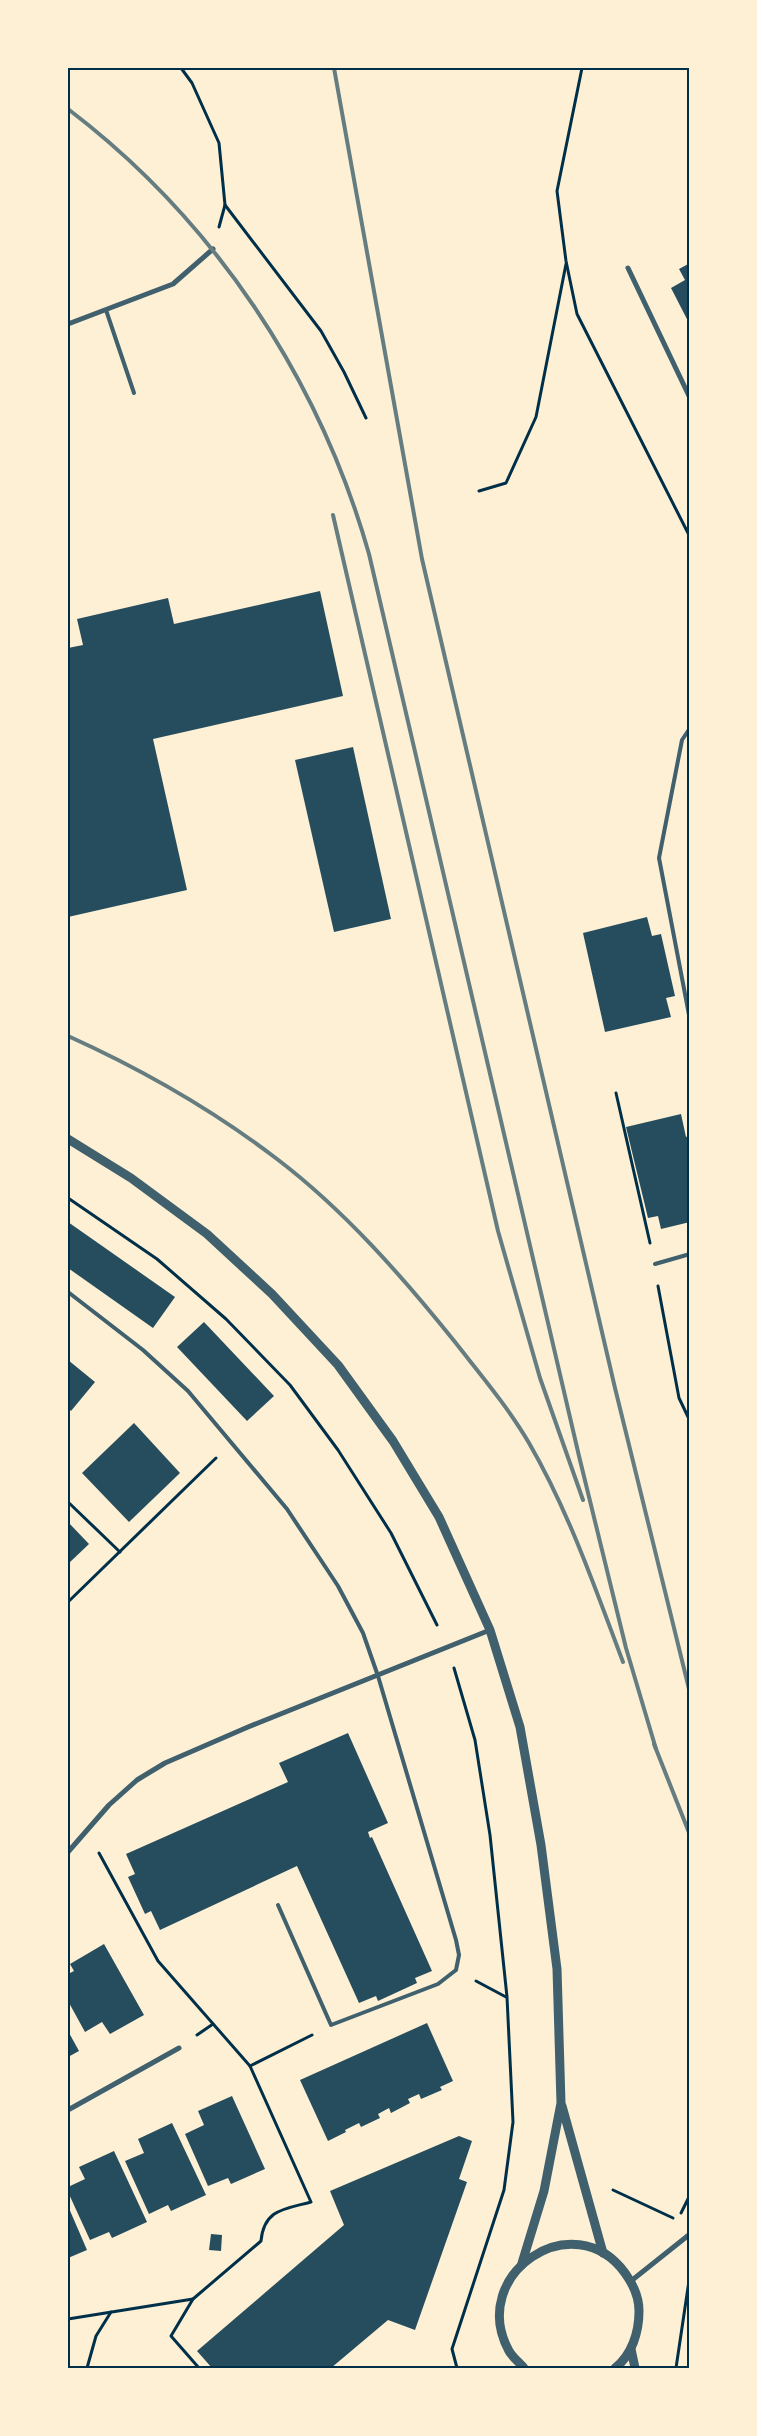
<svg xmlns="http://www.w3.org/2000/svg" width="757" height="2436" font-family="'Sofia Sans Condensed',sans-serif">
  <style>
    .building { fill: #264d5e }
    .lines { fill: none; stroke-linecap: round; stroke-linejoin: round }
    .path { stroke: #003049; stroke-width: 3 }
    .service { stroke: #3f606c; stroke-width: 4 }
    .minor { stroke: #3f606c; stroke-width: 5 }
    .tertiary { stroke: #3f606c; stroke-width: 9 }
    .rail { stroke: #657d81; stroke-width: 4 }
    .neatline { fill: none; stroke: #003049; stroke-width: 2 }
  </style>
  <rect width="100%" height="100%" fill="#fdf0d5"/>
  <g class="building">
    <path d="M690,263V325L671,288L685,280L679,269Z"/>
    <path d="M320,591L343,696L153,739L187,890L68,917V648L83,645L77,619L168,598L174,624Z"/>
    <path d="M353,747L391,919L334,932L295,760Z"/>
    <path d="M647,917L652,936L661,934L675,996L666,998L671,1017L605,1032L583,933Z"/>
    <path d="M681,1114L686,1137L688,1136L690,1141V1222L661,1229L658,1216L648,1218L626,1127Z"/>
    <path d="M68,1222L175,1297L153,1328L68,1268Z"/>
    <path d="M204,1322L274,1396L247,1421L177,1347Z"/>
    <path d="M68,1360L95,1382L71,1411L68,1408Z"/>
    <path d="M134,1423L180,1473L129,1522L82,1473Z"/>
    <path d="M68,1522L89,1544L68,1564Z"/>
    <path d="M348,1733L388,1823L368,1832L370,1838L372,1837L432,1971L415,1978L417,1983L378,2001L376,1996L359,2003L297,1866L160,1930L151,1911L145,1914L128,1877L135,1874L126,1854L288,1782L279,1763Z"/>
    <path d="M104,1944L144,2015L110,2034L102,2022L85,2032L68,2001V1974L74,1971L70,1964Z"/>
    <path d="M427,2023L453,2081L440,2087L442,2090L421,2099L419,2094L408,2099L410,2103L391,2113L389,2108L378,2114L380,2118L361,2127L359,2123L345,2130L346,2132L328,2141L300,2080Z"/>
    <path d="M68,2031L79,2051L68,2057Z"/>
    <path d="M232,2096L265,2169L231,2184L228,2178L208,2186L185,2134L204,2125L198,2111Z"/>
    <path d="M172,2123L206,2195L171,2211L168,2205L149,2214L125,2161L144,2153L138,2139Z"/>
    <path d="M459,2136L472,2141L459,2179L467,2182L415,2330L388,2320L331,2368H212L197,2351L344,2225L330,2191Z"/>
    <path d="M114,2151L147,2222L112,2238L109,2232L90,2240L68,2192V2187L85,2179L79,2167Z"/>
    <path d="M68,2206L87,2250L68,2258Z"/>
    <path d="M211,2234L222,2235L221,2251L209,2250Z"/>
  </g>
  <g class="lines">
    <g class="path">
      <path d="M181,68L192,83L219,143L225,205L219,227"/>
      <path d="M582,68L557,191L566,261L577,314L690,537"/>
      <path d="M225,205L321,331L344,372L366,418"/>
      <path d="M479,491L506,483L536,417L566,264"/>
      <path d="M616,1093L650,1243"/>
      <path d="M68,1198L157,1259L226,1319L290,1385L338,1450L391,1533L437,1625"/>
      <path d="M658,1286L679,1398L690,1421"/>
      <path d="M68,1502L120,1552"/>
      <path d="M68,1602L216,1458"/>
      <path d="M454,1668L475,1740L490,1835L507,1997L513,2122L504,2190L452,2349L457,2368"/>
      <path d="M99,1853L158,1961L250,2066L311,2202C285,2209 264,2209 261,2241L193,2299L171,2336L199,2368"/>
      <path d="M476,1981L506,1997"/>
      <path d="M197,2035L213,2024"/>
      <path d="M250,2066L312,2035"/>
      <path d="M613,2190L673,2218"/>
      <path d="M681,2213L690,2195"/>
      <path d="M68,2319L193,2299"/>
      <path d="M87,2368L96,2336L111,2312"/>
      <path d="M676,2368L690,2274"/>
    </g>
    <g class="service">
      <path d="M106,310L134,393"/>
      <path d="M690,728L682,740L659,858L690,1020"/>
      <path d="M655,1264L690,1254"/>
      <path d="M68,1292L143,1350L188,1391L287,1509L338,1586L363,1633L378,1676L456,1940L459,1955L456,1970L438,1984L331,2025L278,1905"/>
    </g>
    <g class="minor">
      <path d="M628,268L690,398"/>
      <path d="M68,324L173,284L213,249"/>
      <path d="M68,1852L109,1805L137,1780L165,1763L248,1727L490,1630"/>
      <path d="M68,2110L179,2048"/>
      <path d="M631,2281L690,2234"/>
    </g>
    <g class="tertiary">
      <path d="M68,1139L131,1178L207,1234L272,1294L338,1365L393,1441L439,1517L490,1630L520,1727L541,1845L557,1969L561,2103L544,2191L522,2263"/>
      <path d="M562,2106L603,2253"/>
      <path d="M631,2349L635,2368"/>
      <path d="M524,2368C520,2363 513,2358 509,2351C467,2274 574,2203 625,2273C633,2284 639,2297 639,2311C639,2332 632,2355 615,2368"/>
    </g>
    <g class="rail">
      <path d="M334,68L422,559L615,1388L690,1693"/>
      <path d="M68,109C214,220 319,378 369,554L579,1456L626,1648L656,1749"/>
      <path d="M333,515L498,1231L540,1378L583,1500"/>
      <path d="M68,1036C141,1069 213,1110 277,1159C344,1210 402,1276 455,1342C480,1374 508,1407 529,1443C569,1512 595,1588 623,1662"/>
      <path d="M654,1744L690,1835"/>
    </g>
  </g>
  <rect width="757" height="2436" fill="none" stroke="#fdf0d5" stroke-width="138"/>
  <rect x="69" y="69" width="619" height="2298" class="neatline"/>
</svg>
